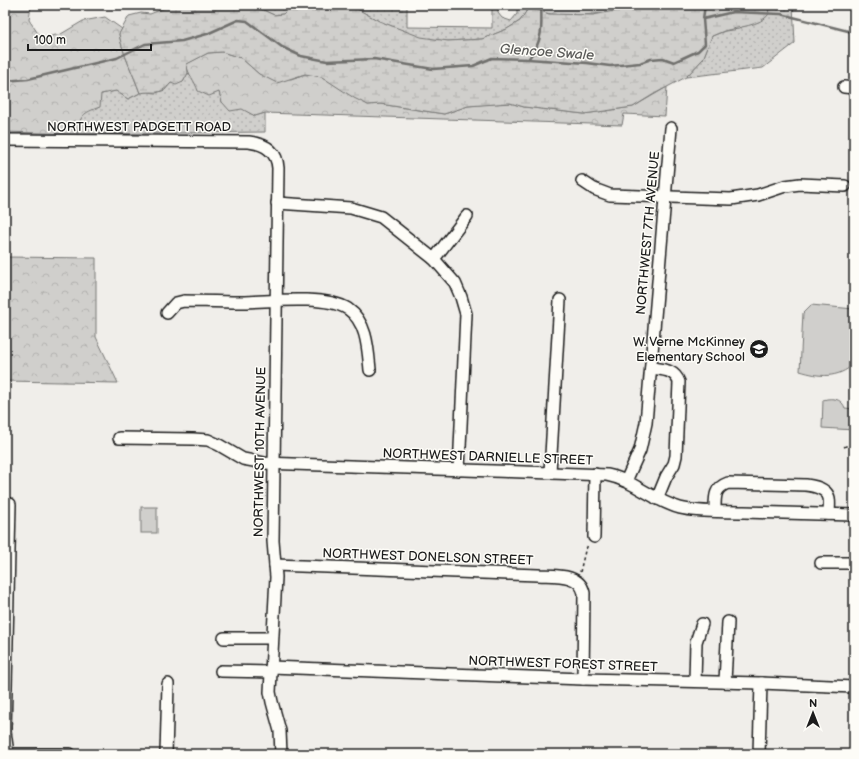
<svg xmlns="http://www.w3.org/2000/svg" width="859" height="759" font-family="'Balsamiq Sans',sans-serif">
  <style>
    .grass { fill: url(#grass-dots); stroke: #767674 }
    .forest { fill: url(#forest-crowns); stroke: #767674 }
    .wetland { fill: url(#wetland-marsh); stroke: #767674 }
    .park { fill: #d0cfcc; stroke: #767674 }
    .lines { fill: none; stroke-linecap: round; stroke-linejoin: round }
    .stream { stroke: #706f6d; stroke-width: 2.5 }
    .minor-casing { stroke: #1c1c1c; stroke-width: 14 }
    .path { stroke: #1c1c1c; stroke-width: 1.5; stroke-dasharray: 3 3; stroke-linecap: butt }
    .minor { stroke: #fdfcf7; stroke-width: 11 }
    .labels { text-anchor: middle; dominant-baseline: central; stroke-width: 3; stroke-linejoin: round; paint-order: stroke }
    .street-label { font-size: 13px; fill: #1c1c1c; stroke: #fdfcf7 }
    .poi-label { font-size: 13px; fill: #1c1c1c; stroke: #fdfcf7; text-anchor: end }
    .water-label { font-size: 14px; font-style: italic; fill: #5b5b59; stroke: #fdfcf7 }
  </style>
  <defs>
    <pattern id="grass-dots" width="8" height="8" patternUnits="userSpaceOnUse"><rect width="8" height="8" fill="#d0cfcc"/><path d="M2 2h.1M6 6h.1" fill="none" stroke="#b2b1af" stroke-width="1.8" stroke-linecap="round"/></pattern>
    <pattern id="forest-crowns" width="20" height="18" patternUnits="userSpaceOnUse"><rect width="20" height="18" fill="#d0cfcc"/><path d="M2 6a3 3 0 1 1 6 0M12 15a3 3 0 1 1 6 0" fill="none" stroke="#b2b1af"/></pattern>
    <pattern id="wetland-marsh" width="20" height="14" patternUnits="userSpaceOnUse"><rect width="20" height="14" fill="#d0cfcc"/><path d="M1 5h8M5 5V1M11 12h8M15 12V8" fill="none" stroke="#b2b1af"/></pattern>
  </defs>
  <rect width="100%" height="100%" fill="#f0eeea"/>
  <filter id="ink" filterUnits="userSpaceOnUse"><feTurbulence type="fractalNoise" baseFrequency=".025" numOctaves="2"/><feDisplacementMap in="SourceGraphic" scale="8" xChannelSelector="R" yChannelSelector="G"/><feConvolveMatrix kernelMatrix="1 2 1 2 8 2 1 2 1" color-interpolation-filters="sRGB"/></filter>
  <g filter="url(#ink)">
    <g class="grass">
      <path d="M252,5H292L283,14L274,15Z"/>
      <path d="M350,5H407V27L492,28V5H498V13L502,18L511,21L517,14V5H527L529,7L520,21L507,29L482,39L448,41L421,38L379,21Z"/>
      <path d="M755,5H793L795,43L763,68L686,77L703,59L712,36L725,31L739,29L768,8Z"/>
      <path d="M188,73L195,82L219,92L222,102L242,108L255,116L265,113V132L77,134L79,122L85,112L101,94L116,91L128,99L140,93L147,92L156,93L165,90L171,83L183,82Z"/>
    </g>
    <g class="forest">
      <path d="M5,5H31L29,20L41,38L61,34L83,21L105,17L122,29L119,34C123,55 133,73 140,93L128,99L116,91L101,94L100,107C83,113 80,115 77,134L5,132Z"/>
      <path d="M527,5H646C619,12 550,24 527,5Z"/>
      <path d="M222,52L241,58L259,74L291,79L305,74L322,77L368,105L380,104L444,114L468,106L489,104L510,103L524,107L584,114L633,107L667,87L665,116L624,114L622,125L265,113L255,116L242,109L230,111L222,102L219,92L209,96L198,91C195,81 188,74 186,64L208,53Z"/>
      <path d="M5,257L96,258V337L118,383L5,381Z"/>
    </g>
    <path class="wetland" d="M172,5H252L274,15L283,14L292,5H350L379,21L421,37L448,41L482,39L507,29L520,21L529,7L549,14L593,15L646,5H755L768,8L769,14C761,26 737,27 724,31C720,33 716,34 712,36L703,59L686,77L654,94L633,107L584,114L524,107L510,103L468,106L444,114L380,104L368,105L354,98L322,77L305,74L277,83L259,74L241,58L222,52L208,53L187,64L188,73L183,82L176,85L171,83C158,97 155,90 140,93C133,73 123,55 119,34L129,16L141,13L150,14Z"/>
    <g class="park">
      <path d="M811,305L854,309V364C837,379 820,377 800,371L803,313Z"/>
      <path d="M827,399C836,398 842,400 845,408L854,409V430L822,428L823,400Z"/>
      <rect x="141" y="507" width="16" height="26"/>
    </g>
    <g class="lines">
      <g class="stream">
        <path d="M703,19L733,12L781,14L852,32"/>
        <path d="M529,58C543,42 542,26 541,5"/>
        <path d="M5,81L28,79L117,58L145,44L182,41L207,34L238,20L247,21L282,47L301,56L327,61L374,59L433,69L473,66L492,58L528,59L587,63L610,66L640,63L651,59L663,58L674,62L698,51L705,44L703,19L705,5"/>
      </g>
      <defs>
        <g id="minor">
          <path d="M844,87L854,88"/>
          <path d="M5,140L249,142C265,144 277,151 278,168L273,541L276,577L270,692L272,702L280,731L281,754"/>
          <path d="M582,181L594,189L610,195L731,199L758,195L785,186L800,184L845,186"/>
          <path d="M277,203L351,208L381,217L434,259L455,283L461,297L466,314L459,470"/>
          <path d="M434,259L467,216"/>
          <path d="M167,313L176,303L184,301C204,301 225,302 245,302C271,301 326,295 348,309C367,322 368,349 370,370"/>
          <path d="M651,368C663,370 674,369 679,382L676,456L674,464L666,477L657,499"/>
          <path d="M119,438L193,439L208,440L219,445L243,459L264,463L607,475C634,480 653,501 680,508C700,513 723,511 744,512C780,513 817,514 854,515"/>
          <path d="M550,472L560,300"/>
          <path d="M626,481L640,450L646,423L671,128"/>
          <path d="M715,511C715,497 714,488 728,483L806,485C814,486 827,489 829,498C830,503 829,510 829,514"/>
          <path d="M594,537L595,474"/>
          <path d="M821,563H854"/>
          <path d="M275,565L538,575C555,576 580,573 584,593L583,679"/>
          <path d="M224,638H272"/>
          <path d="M271,667L583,679L761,683L854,687"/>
          <path d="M221,671L271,672"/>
          <path d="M695,681L696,642L702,624"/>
          <path d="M725,682L728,622"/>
          <path d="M8,754L5,732L10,504"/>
          <path d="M15,754H70"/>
          <path d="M166,754L168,684"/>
          <path d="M759,754L761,683"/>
        </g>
      </defs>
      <use href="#minor" class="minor-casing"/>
      <g class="path">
        <path d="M844,447L854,442"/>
        <path d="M580,572L585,551L588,545"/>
      </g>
      <use href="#minor" class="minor"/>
    </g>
  </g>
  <defs>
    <symbol id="school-disc" viewBox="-11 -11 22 22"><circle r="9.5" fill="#1c1c1c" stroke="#fdfcf7"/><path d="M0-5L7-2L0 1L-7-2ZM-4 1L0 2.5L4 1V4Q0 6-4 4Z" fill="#fff"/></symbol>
  </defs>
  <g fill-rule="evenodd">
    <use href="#school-disc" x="748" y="338" width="22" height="22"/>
  </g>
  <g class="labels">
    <g class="street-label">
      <text x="139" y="127">NORTHWEST PADGETT ROAD</text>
      <text transform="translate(648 233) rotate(-85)">NORTHWEST 7TH AVENUE</text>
      <text transform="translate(260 452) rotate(-89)">NORTHWEST 10TH AVENUE</text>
      <text transform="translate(488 457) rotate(2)">NORTHWEST DARNIELLE STREET</text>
      <text transform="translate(428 557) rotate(2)">NORTHWEST DONELSON STREET</text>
      <text transform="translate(563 664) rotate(2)">NORTHWEST FOREST STREET</text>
    </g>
    <g class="poi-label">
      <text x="745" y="342">W. Verne McKinney<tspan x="745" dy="15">Elementary School</tspan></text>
    </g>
    <g class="water-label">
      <text transform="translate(547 52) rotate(4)">Glencoe Swale</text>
    </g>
  </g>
  <rect width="859" height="759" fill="none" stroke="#fdfcf7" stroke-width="20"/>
  <rect x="10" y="10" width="839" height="739" fill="none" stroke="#1c1c1c" stroke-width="1.5" filter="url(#ink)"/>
  <g transform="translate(813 713)" stroke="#fdfcf7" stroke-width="3" paint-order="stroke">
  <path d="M0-3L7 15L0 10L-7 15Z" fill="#1c1c1c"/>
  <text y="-6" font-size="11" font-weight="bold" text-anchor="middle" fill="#1c1c1c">N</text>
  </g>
  <path d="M28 44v6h123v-6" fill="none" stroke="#1c1c1c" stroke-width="2"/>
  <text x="34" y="44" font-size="12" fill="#1c1c1c" stroke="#fdfcf7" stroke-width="3" paint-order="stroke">100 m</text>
</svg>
